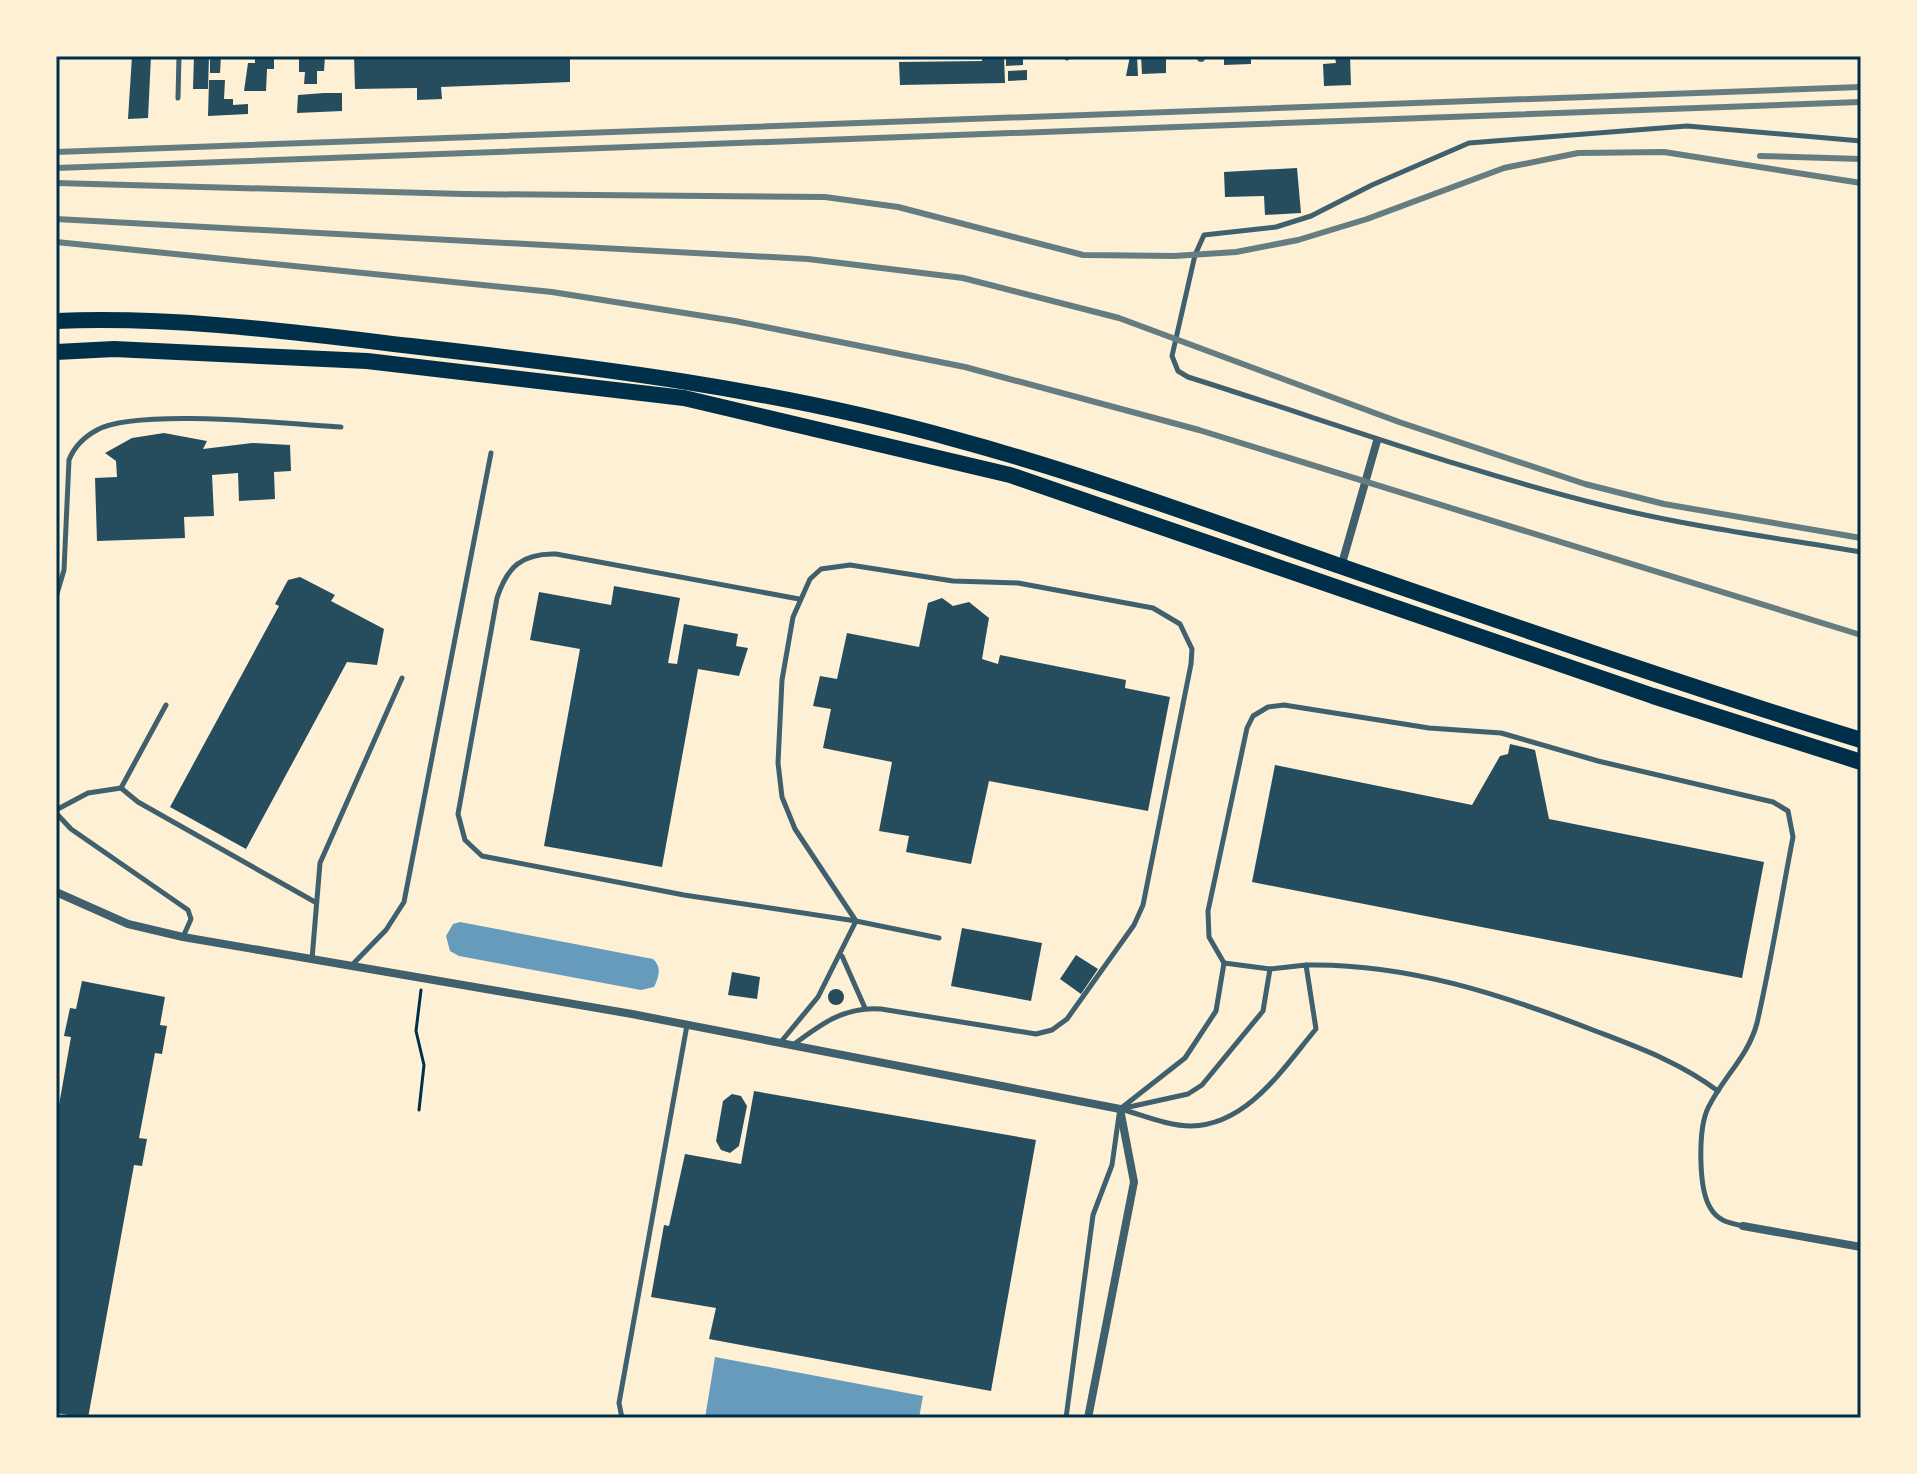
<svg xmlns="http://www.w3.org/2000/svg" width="1917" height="1474" font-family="Helvetica,sans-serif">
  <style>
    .water { fill: #669bbc }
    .building { fill: #264d5e }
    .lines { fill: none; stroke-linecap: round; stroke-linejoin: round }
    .path { stroke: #003049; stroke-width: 3 }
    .service { stroke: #3f606c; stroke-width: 5 }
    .minor { stroke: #3f606c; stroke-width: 8 }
    .primary { stroke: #003049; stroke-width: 16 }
    .rail { stroke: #657d81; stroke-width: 6 }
    .neatline { fill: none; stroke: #003049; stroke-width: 3 }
  </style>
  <rect width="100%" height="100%" fill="#fdf0d5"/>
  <g class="water">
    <path d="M460,922L653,959C662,967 659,977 654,987L641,990L459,956L450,951L446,936L453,924Z"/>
    <path d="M715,1357L923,1396L919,1418H705Z"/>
  </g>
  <g class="building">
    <path d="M132,56H151L148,118L128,119Z"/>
    <path d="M194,56H209L208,89H193Z"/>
    <path d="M210,56H221L220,73H210Z"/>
    <path d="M255,56H274V69H267L266,91H244L248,63H255Z"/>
    <path d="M299,56H325L324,71H317V84H304L305,72H299Z"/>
    <path d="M354,56H570V82L441,87L442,99L417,100V88L355,89Z"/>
    <path d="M982,56H1004L1005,83L900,85L899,62L982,61Z"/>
    <path d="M1006,56H1023V65L1006,66Z"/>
    <path d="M1130,56H1137L1138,76H1126Z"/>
    <path d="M1141,56H1166V73L1142,74Z"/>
    <path d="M1224,56H1251V64L1224,65Z"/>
    <path d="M1350,56L1351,85L1324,86L1323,64L1336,63L1335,57Z"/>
    <path d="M1027,70V80L1008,81V71Z"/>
    <path d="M209,80H225L224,99H233V105L248,104V114L208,116Z"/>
    <path d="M324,93H342V111L297,113L298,95Z"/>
    <path d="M1297,168L1301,213L1265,215L1264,196L1225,197L1224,172Z"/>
    <path d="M164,433L207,441L203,449L252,443L290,445L291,471L274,472L275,499L239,501L238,473L212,475L214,516L184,517L185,538L97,541L95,478L117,477L116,461L105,453L132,438Z"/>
    <path d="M300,577L335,595L331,601L384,629L377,665L347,662L246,849L170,807L279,606L275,604L288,580Z"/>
    <path d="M614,586L680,598L668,663L677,664L684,624L738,634L736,646L748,648L739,676L698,669L662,867L544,846L580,649L530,640L539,592L611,605Z"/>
    <path d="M942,598L953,606L969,602L989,618L982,659L998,664L1000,655L1126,680L1125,688L1170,697L1148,811L989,781L971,864L906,852L909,836L879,831L892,762L823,748L831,709L813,706L820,676L837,679L847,633L919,647L928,603Z"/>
    <path d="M1510,744L1535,750L1549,819L1764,862L1742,978L1252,882L1275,765L1472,805L1500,756L1508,754Z"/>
    <path d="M962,928L1042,943L1031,1001L951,986Z"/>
    <path d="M1076,955L1098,969L1081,994L1060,979Z"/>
    <path d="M732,972L760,977L757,999L728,995Z"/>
    <path d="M82,981L165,997L160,1025L167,1026L162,1054L155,1053L139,1138L147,1139L142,1166L134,1165L88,1418L56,1413V1122L71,1037L64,1036L70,1008L76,1009Z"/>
    <circle cx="836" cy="997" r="8"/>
    <path d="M754,1091L1036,1140L991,1391L709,1339L716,1308L651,1297L664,1225L669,1226L685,1154L741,1164Z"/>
    <path d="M732,1094L741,1096L747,1106L739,1146L730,1153L721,1150L716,1141L723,1101Z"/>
  </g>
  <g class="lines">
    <path class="path" d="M419,1110L424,1065L416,1031L421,990"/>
    <g class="service">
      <path d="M1067,56V58"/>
      <path d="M178,98L179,56"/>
      <path d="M1861,141L1687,126L1469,143L1372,185L1311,216L1276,227L1204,235L1195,255L1172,356L1178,371L1188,377C1328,421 1467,472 1610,507C1692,527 1778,538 1861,552"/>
      <path d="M56,597L64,570L69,460C74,447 84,437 97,430C137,408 290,424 341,427"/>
      <path d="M121,788L138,802L315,902"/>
      <path d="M56,810L88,793L121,788L166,705"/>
      <path d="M56,813L71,829L188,910L191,919L183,937"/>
      <path d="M842,956L865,1008"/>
      <path d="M312,959L320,863L402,678"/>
      <path d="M352,965L386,930L404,902L491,453"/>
      <path d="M1306,965C1407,963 1504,995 1598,1032C1640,1048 1681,1063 1718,1091"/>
      <path d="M1270,969L1263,1011L1202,1085L1188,1094L1120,1109L1185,1058L1216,1011L1224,963L1209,937L1208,911L1247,728L1253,716L1268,707L1284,705L1429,728L1501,733L1598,761L1773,802L1788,811L1793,837C1781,899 1771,962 1757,1023C1748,1057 1723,1077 1708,1108C1698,1129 1698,1190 1711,1209C1718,1221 1730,1223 1743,1226"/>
      <path d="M780,1043L818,997L856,921L684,895L482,856L465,840L458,814L497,598C507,567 522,553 556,554L799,599"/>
      <path d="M793,1045C821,1024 845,1006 881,1009L1036,1034L1052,1030L1067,1019L1134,925L1143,905L1191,664L1192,649L1180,624L1153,608L1018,583L953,581L850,565L821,569L810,579L793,617L782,680L778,763L782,797L795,829L856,921L939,938"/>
      <path d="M1124,1110C1145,1116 1169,1126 1191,1126C1248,1125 1283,1068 1316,1029L1306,965L1270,969L1224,963"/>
      <path d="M622,1418L619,1403L687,1025"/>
      <path d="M1066,1418L1093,1215L1112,1165L1119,1115"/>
    </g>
    <g class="minor">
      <path d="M1201,56V58"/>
      <path d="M1341,567L1377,441"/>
      <path d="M56,892L128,924L183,937L632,1014L1120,1109L1134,1182L1088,1418"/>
      <path d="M1743,1226L1861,1247"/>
    </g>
    <g class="primary">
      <path d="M56,321C175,316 293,332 411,346C594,367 776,389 954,439C1084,474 1210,521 1337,565C1511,625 1685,686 1861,740"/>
      <path d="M56,352L114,349L367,361L684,398L1010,475L1653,696L1861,762"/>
    </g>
    <g class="rail">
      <path d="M56,152L1861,87"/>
      <path d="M1760,156L1861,159"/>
      <path d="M56,168L1861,102"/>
      <path d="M56,183L463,194L825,197L898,207L1083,255L1174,256L1236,252L1298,240L1367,219L1504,168L1578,153L1664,152L1861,183"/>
      <path d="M56,219L808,259L963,278L1119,318L1399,422L1585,484L1664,504L1861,538"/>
      <path d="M56,242L552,292L735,321L965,367L1199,430L1861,635"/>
    </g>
  </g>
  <rect width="1917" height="1474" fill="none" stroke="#fdf0d5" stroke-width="116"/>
  <rect x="58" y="58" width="1801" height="1358" class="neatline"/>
</svg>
